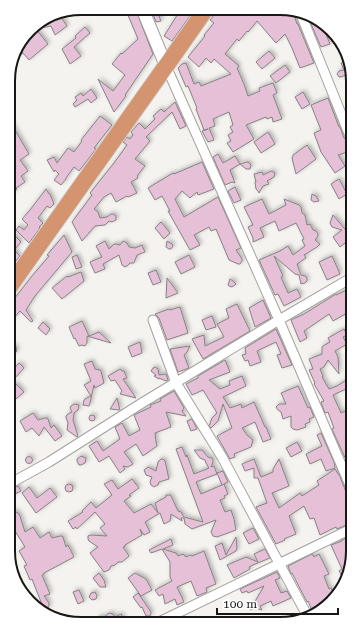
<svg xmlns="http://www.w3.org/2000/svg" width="361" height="632" font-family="'Roboto Serif',serif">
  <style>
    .building { fill: #e6c0d6; stroke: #858283; filter: url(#shadow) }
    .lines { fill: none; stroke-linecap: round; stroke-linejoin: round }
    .street-casing { stroke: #a4a19f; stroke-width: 11 }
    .secondary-casing { stroke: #a4a19f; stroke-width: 14 }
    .highway-casing { stroke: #d1d1d0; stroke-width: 18 }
    .street { stroke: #fff; stroke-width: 9 }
    .secondary { stroke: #fff; stroke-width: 12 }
    .highway { stroke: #d4946f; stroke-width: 16 }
    .rim { fill: none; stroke: #181716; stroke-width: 2 }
  </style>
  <defs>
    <filter id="shadow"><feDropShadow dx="2" dy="-2" stdDeviation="2" flood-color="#0004"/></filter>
  </defs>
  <rect width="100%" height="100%" fill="#f5f3f0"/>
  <g class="building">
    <path d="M125,8H135L153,54L125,95L126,96L114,112L98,79L113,91L125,75L112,64L121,53L122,54L138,39Z"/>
    <path d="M152,8L160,9L163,15L159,16L161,21L156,22L153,14H154Z"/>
    <path d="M181,9H195L172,41L164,36Z"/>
    <path d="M219,9H279L283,16L293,12L297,24H298L302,34L314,63L300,68L292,48L285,34L276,43L257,21L248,32L247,31L239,41L237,39L225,54L239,66L237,68L244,84L248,96L260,91L259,88L273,83L277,93L273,95L282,119L273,122L272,117L267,119L266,117L246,125L254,139L233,152L227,143L231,141L228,135L233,132L230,127L233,125L229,112L213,119L215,126L209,128L214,140L208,142L202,131L208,129L204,130L196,109L197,108L188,86L186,87L178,68L182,64L186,63L194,84L199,82L201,86L231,74L214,59L211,63L206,58L199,67L188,57L205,36L204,35L214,23L210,20Z"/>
    <path d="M60,16L67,26L55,35L51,26L36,29L48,44L29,60L23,53L17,56L33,26Z"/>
    <path d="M318,21L321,22L330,44L321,47L311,24Z"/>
    <path d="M85,27L90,33L74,47L81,56L70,64L62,49L76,38L75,36Z"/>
    <path d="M269,51L275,58L262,69L256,62Z"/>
    <path d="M349,59V83L346,75L341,77H339L337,74L339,71L344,70L341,63Z"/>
    <path d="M285,65L290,72L276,83L270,76Z"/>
    <path d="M91,89L97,98L91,103L88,99L75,107L73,104L77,100L75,97L81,93L83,96Z"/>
    <path d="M303,92L310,104L302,109L295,97Z"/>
    <path d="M328,98L339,127H340L344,138L347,141L350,147V151L338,155L345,166L335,173L321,152L314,133L321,130L311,105Z"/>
    <path d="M175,102L186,126L180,129L172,112L146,137L150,141L135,159L145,166L137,176L138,178L131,182L137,193L128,197L127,196L116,202L111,193L104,197L94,209L98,212L100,218L107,217L111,214H113L116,216V220L112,222L109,221L105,225L95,226L82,241L72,222L92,195L90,193L114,163L127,145L123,142L127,137L130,139L133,135L131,132L139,123L145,129L155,119L153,116L161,109L164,112Z"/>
    <path d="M100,116L112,125L94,148L96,149L79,171L74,167L66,178V179L61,185L54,180L59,174L55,170L54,172L47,160L54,157L57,163L68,148L74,152L82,141L81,140Z"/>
    <path d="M9,120L29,154L20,160L28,171L21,176L25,182L16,188L17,189L9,195V172L16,167L9,156Z"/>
    <path d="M268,132L275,144L261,153L254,142Z"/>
    <path d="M307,145L316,159L296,174L292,158L293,156V155Z"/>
    <path d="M218,154L223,163L235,156L240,164L230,170L235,183L232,182L225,185L213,157Z"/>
    <path d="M202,162L214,189L198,195L197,192L191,197L190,198L182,191L175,199L184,217L218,197L241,248L236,250L242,259V261L240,264H238L229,260L216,229L211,231L209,227L194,235L200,245L190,250L168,211H170L162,196L155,200L148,188L173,173L174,174Z"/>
    <path d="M247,162H248L251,165L250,169H246L240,164Z"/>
    <path d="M271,171L275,173L274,177L267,181L269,184L263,186L259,193L258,191L256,189L255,182H256L254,174L262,172L263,175Z"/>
    <path d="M339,179L347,194L339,199L331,184Z"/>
    <path d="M235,187L241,200L234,203L228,191Z"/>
    <path d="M46,189L49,194H50L54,204L50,208L47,206L38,218L43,223L39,227L40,228L29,243L16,230L19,226L24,230L28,225L22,219L30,210Z"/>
    <path d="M312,194L316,196L319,201L314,202L311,200Z"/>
    <path d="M262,199L269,214L286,205L284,199L299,205L301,207L302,213L305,215L307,225L310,224L313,230L316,231L318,234V236L315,240L320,244L317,247L304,255L306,258L297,264L301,275L305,276L307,278V281L305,283L301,284L299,275L295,274L274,256L283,276L281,277L288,293L297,289L301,297L284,306L278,294L275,295L259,260L280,251L288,246L293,255L305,246L302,240L304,239L296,223L279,231L275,221L260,228L264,237L253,242V238L248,227L253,225L244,207Z"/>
    <path d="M333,215L350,235V239L340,247L333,237L342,230L332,227L330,223Z"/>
    <path d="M161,222L170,233L164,239L155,228Z"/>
    <path d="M10,231L21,242L14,250L20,256L15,262L10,259Z"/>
    <path d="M64,235L72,252L35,296L26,310L33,321L31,322L20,311L10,322V304L32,276L49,256L47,255Z"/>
    <path d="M105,241L109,249L114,244H116L120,245L123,241L127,243L129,247L135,248L142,245L145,252L137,255L134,263H130L127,266L125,267L122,265L119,255L103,264L105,269L95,273L90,262L102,257L96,246Z"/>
    <path d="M167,241L172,244L173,246L171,249H169L166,247Z"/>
    <path d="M77,255L82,267L76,269L72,257Z"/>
    <path d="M189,255L195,267L181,274L175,262Z"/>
    <path d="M332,256L340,274L327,280L319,262Z"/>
    <path d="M156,270L161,282L153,285L148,273Z"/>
    <path d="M81,272L84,281L62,299L52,288L67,276L68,277Z"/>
    <path d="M167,278L178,293L166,298Z"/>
    <path d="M230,279L233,281L236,284L232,287L229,286L228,285Z"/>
    <path d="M351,288V308L347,309L349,312L333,321L329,314L304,331L307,338L300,342L291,320L304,314L336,294V295Z"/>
    <path d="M263,300L271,318L255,327L249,308Z"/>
    <path d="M237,304L250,331L203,359L192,339L204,335L205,346L224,337L217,324L229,318L226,309Z"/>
    <path d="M180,307L188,333L167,340L159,318L155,314L169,309L170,310Z"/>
    <path d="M212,316L216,327L206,330L202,320Z"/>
    <path d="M82,321L89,336L99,332L111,343L87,336V343L85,346L82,345L79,346L75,338L74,339L69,327Z"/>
    <path d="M43,322L50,329L46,335L38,328Z"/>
    <path d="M276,329L292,365L282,368L277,355L281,354L276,342L257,351L261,362L250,366L248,360L245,361L242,355L246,354L245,348Z"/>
    <path d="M344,329L347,335L343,337L347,344L335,351L338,357L339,374L328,360L324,367L320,369L323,376L322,377L329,389L337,386L351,377L352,389L347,391L346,389L333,395L341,413L352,408V473L332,429L334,428L328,412L325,413L321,402L324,401L314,384L315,383L309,370L313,369L309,359L322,354V347L323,346L330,342L328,338Z"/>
    <path d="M140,342L142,353L132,357L128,347Z"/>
    <path d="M10,346H14L16,347L17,351L15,353L10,354Z"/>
    <path d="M190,346L187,352L184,355L189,368L178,372L170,349Z"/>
    <path d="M225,360L230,372L209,380L220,389L230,385L229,381L242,376L246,386L223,397L230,408L241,404L242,408L254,402L265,427H266L271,439L263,442L255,422L242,428L247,435L253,440L251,447L234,454L235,457L230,459L217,436L232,428L223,404L218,421L211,428L209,426L212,418L217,413L203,390L192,395L186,384L198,378V376Z"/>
    <path d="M92,361L95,369L100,370L101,371L104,383L95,388L94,385L90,403L89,406L83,405L84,400L85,399L91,396L84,385L91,381L84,364Z"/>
    <path d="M19,363L24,368L14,379L11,376V372Z"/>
    <path d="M155,367L158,369L159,375L166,374L168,380L166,381L159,378V379L154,376L156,375L151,371L153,368Z"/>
    <path d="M120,369L122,371H124L127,378L123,379L136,398L120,394L122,391L115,380L111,381L108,376Z"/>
    <path d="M15,383L24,392L16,399L11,393V386Z"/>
    <path d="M298,386L308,408L310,407L314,417L309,419L310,422L305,424L306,427L297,430L293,429L291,427V416L283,419L281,412L278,410L276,407L279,404H286L281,393Z"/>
    <path d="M174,391L184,408L182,411L186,416L166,412L171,427L155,433L156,442L157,445V446L143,456L136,444L124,452L133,464L128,467L123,466L125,469L120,473L109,456L99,462L89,446L97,441L103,451L120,439L115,427L122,423L129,436L140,430L134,415L151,407L150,405L161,401L160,399Z"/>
    <path d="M117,398L120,410L110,409Z"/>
    <path d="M74,404L79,405L78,410L74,413L73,420L78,436L77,437L67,430L68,423L66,418V416L68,414L72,412L70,408L71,406Z"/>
    <path d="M33,413L38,420L45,418H47L48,419L51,428L54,425L62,436L55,441L44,427L39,436L32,428L26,432L20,421Z"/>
    <circle cx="92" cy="418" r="3"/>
    <path d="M192,419L197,429L191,431L187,421Z"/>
    <path d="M321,433L334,462L335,468L326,471L321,459L310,464L306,454L322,446L317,435Z"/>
    <path d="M297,442L302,451L291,457L286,448Z"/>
    <path d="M182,447L186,457L187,455L194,474L209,468L206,463L205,460L200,458L194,450H202L208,457L212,458L213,460V462L211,467L214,466L217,474L196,482L201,494L224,484L228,494L224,496L225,498L220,500L225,512L231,510L234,519L236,530L217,537L213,536L211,532L216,520L192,529L185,524L184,518H181L182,521L171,514L170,521L164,524L160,513L145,522L150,532L144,535L140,529L142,535L125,545V546L123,547L129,556L122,562H118L115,565L111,566L109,570L104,572L90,553L98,547L89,541L88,539V536L91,535L107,536L100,528L105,524L95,512L77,529L76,527L73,529L68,521L83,512L82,511L91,502L96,508L112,495L104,484L112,480L118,489L132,479L139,488L129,495L131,496L124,501L134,513L151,504L158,513L155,503L166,497V495H170L171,496L178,511L181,512L184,517L203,522L176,449Z"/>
    <path d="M81,456L86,458L85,463L81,465H79L77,461V459Z"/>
    <circle cx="29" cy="460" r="3.5"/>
    <path d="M161,459H163L165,461L169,479L159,482L158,485L154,487L151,485L150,482L152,477L146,475L144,470L148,467L156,471L158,462Z"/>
    <path d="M254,459L261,477L273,472V469L279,459L289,486L272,493L279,508L300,493L302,496L319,485L317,481L335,469L338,474H339L346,492L351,496L352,500L353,522L337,529L336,527L320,535L314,518L310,519L304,506L289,516L296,534L284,539L285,540L276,544L256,507L267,503L258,478H254V468L245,471L242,464Z"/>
    <path d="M223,471L228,482L222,485L217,473Z"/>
    <circle cx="69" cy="488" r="4"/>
    <path d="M18,486L21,491L11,496V489Z"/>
    <path d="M29,487L37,498L50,488L57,497L36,513L22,493Z"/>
    <path d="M12,510L18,513L20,516L25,532L33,527L40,538L49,532L52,538L60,536H62L63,537L66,547L68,545L74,557L44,573V574L42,575L50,594L44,596L49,603V605L47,609H41L40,604L41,602L32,579L30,580L24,566L27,565L19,551L25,547L15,531L13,532L12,527Z"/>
    <path d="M253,528L259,539L249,544L243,533Z"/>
    <path d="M353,535V556L344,580L339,571L342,569L331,545L342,541V540Z"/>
    <path d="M236,537L237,548L236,551L220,560L215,546L222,543L226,555Z"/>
    <path d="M171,539L173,545L163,549L176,553L178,556L183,554L186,557L190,555L192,556L204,551L216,584L206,588L207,592L197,596L191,581L177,587L184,602L177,605L175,599L165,604L163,594L159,596L155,590L172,581L170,577V562L162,549L151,553L149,550Z"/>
    <path d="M265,549L270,558L253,565L249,567L250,569L234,578L227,565L246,557L258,562L254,554Z"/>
    <path d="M312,554L314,557L319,554L329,574L324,576L329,589L331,588L335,597L313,613L308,601L307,602L292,573L291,574L288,566Z"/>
    <path d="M277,572L280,578L275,580L281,593L287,591L291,598L273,606L271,601L260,606L262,610L255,608L250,610L264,586L248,593L247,591L242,593L240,589Z"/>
    <path d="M99,573L104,580L106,587H100L93,578Z"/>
    <path d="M135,573L146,579L152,590L141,596L128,578Z"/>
    <path d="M79,590L84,601L78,604L73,592Z"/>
    <path d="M95,592L97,596L96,599L92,600L89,597L91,593Z"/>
    <path d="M138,593L151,612V614L150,616H146L142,607L141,608L133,597Z"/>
    <path d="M109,613L113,614L115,617L121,614L125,623H96L98,618L100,616L104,617Z"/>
  </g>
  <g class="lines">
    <defs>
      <g id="street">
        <path d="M300,12L350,136"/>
        <path d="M166,66L279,320L352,490"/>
        <path d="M153,320L176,383L222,457L308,617"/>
        <path d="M11,483L49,462L142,403L279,320L351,278"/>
        <path d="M159,622L353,528"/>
      </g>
      <path id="secondary" d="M142,8L166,66"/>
      <path id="highway" d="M10,286L166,66L206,9"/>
    </defs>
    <use href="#street" class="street-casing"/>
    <use href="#secondary" class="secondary-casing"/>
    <use href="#highway" class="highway-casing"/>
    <use href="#street" class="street"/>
    <use href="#secondary" class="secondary"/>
    <use href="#highway" class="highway"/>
  </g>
  <path d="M0 0H361V632H0ZM81 15H280A66 66 0 0 1 346 81V551A66 66 0 0 1 280 617H81A66 66 0 0 1 15 551V81A66 66 0 0 1 81 15Z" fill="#fff" fill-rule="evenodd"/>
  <path class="rim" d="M81 15H280A66 66 0 0 1 346 81V551A66 66 0 0 1 280 617H81A66 66 0 0 1 15 551V81A66 66 0 0 1 81 15Z"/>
  <path d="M217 608v6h121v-6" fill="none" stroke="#181716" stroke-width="2"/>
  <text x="223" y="608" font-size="12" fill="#181716" stroke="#ffffff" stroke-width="3" paint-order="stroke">100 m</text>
</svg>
